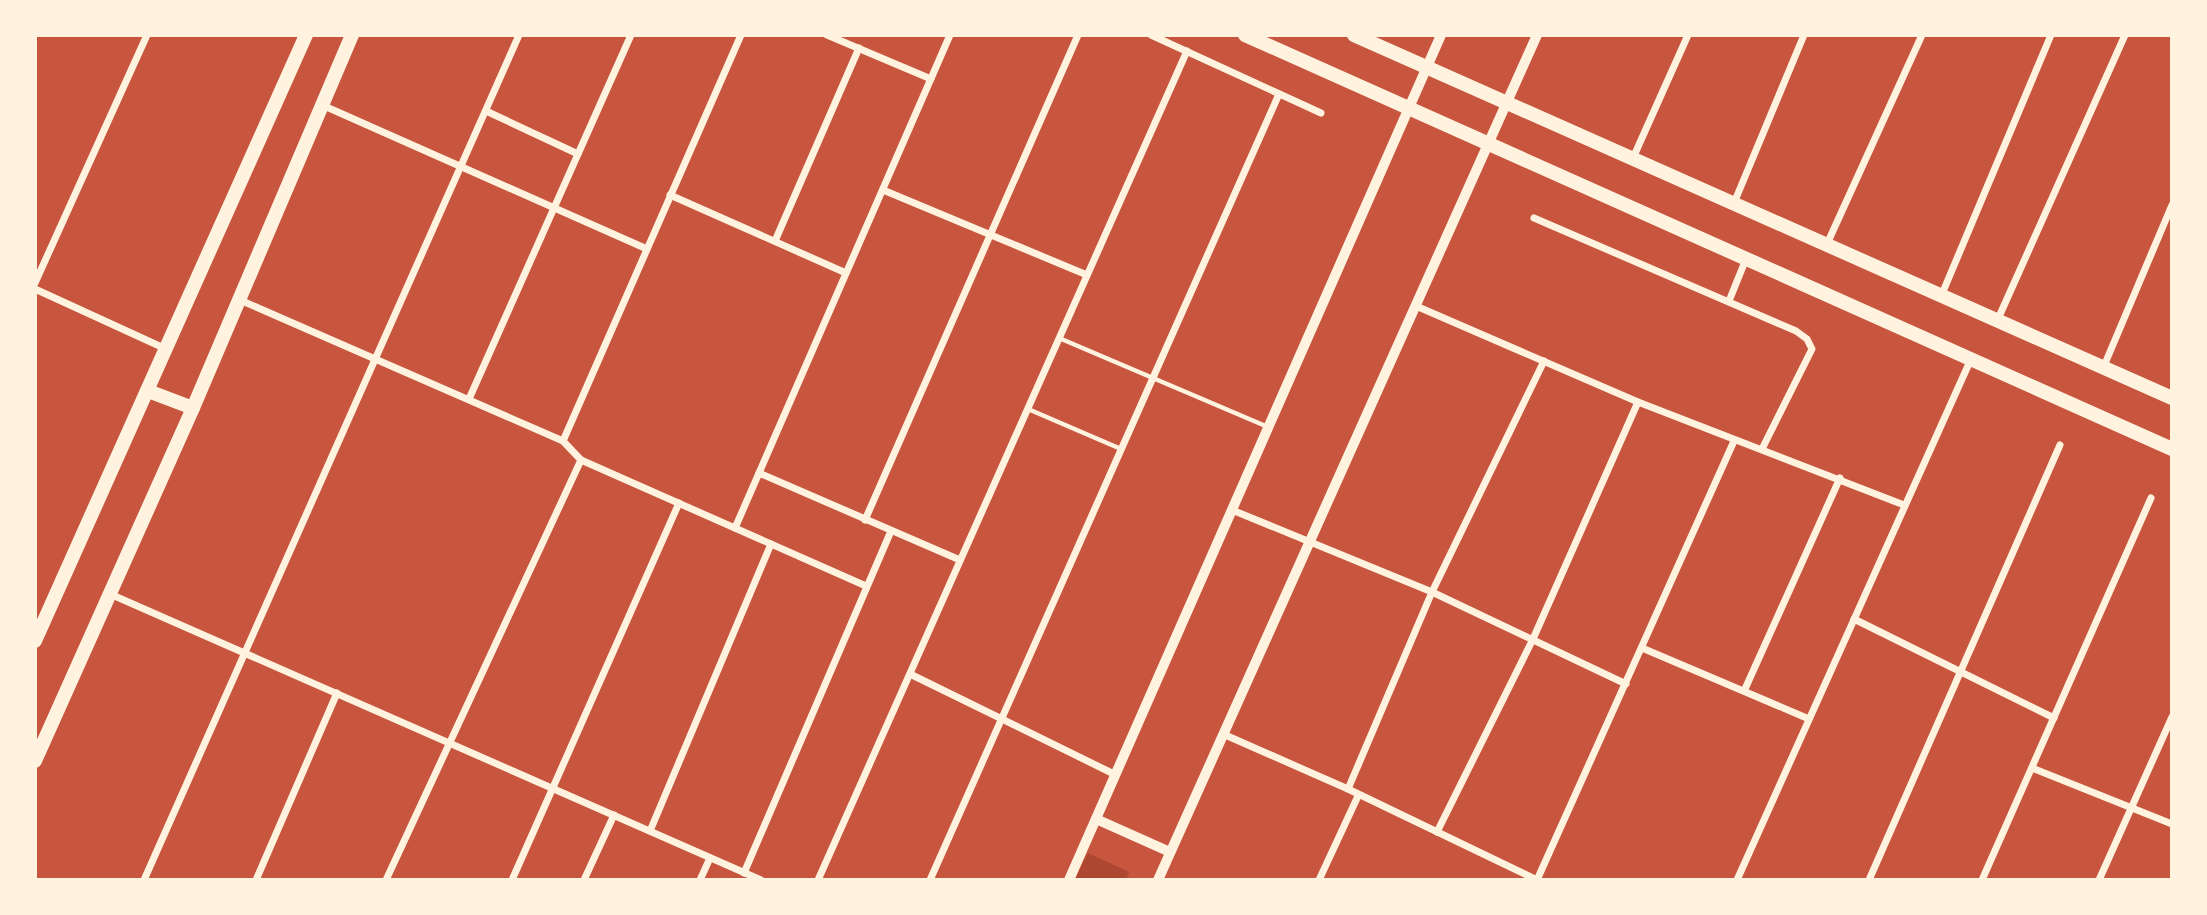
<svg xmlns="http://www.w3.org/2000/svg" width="2207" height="915" font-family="Quicksand,sans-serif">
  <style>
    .green { fill: #ae4732 }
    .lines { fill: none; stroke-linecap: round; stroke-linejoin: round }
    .service { stroke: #fff3e0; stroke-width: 4.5 }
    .minor { stroke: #fff3e0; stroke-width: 7 }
    .tertiary { stroke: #fff3e0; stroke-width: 10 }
    .primary { stroke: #fff3e0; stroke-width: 14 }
  </style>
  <rect width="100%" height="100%" fill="#c8553d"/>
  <path class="green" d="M1088,853L1129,872L1126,880H1075Z"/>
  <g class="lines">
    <g class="service">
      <path d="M1059,338L1268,427"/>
      <path d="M1028,409L1121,449"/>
    </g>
    <g class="minor">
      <path d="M827,35L931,79"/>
      <path d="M1151,35L1321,113"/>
      <path d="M322,105L647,249"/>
      <path d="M486,111L578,154"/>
      <path d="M1633,158L1688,35"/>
      <path d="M883,190L1087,275"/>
      <path d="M670,195L846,273"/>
      <path d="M1734,203L1804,35"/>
      <path d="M1534,218L1796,331L1807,339L1812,349L1762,449"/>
      <path d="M775,241L859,48"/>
      <path d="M1827,244L1922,35"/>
      <path d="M35,283L147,35"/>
      <path d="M35,289L166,349"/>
      <path d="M1942,294L2051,35"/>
      <path d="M240,300L563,441L581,460L866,586"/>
      <path d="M1729,301L1746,259"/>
      <path d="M1416,306L1638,402L1904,505"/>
      <path d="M1998,319L2125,35"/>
      <path d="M2104,366L2172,205"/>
      <path d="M469,399L631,35"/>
      <path d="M563,441L741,35"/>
      <path d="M759,473L960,560"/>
      <path d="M1232,510L1432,592L1626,684"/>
      <path d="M865,520L1078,35"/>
      <path d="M735,528L950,35"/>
      <path d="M110,594L761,880"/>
      <path d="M1854,619L2054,718"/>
      <path d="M1642,648L1809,719"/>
      <path d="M910,674L1116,775"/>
      <path d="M1745,689L1840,478"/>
      <path d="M1223,734L1348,789L1537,880"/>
      <path d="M2032,768L2172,824"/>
      <path d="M1348,789L1432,592L1544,361"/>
      <path d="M650,831L771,544"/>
      <path d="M1437,832L1533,639L1638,402"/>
      <path d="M744,873L891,531"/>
      <path d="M144,880L519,35"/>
      <path d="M256,880L337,693"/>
      <path d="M386,880L581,460"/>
      <path d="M512,880L679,503"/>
      <path d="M584,880L614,815"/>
      <path d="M700,880L710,858"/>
      <path d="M818,880L1187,51"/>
      <path d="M930,880L1279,94"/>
      <path d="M1319,880L1358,796"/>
      <path d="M1537,880L1734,441"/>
      <path d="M1737,880L1971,359"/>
      <path d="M1869,880L2060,445"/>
      <path d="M1982,880L2151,498"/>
      <path d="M2099,880L2172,717"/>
    </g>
    <g class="tertiary">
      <path d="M1096,819L1170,852"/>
      <path d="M1069,880L1441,35"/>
      <path d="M1158,880L1537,35"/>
    </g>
    <g class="primary">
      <path d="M1245,35L2172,449"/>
      <path d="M1354,35L2172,398"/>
      <path d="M148,391L193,408"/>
      <path d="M35,641L306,35"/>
      <path d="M35,761L193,408L352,35"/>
    </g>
  </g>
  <rect width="2207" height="915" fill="none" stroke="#fff3e0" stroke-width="74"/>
</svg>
